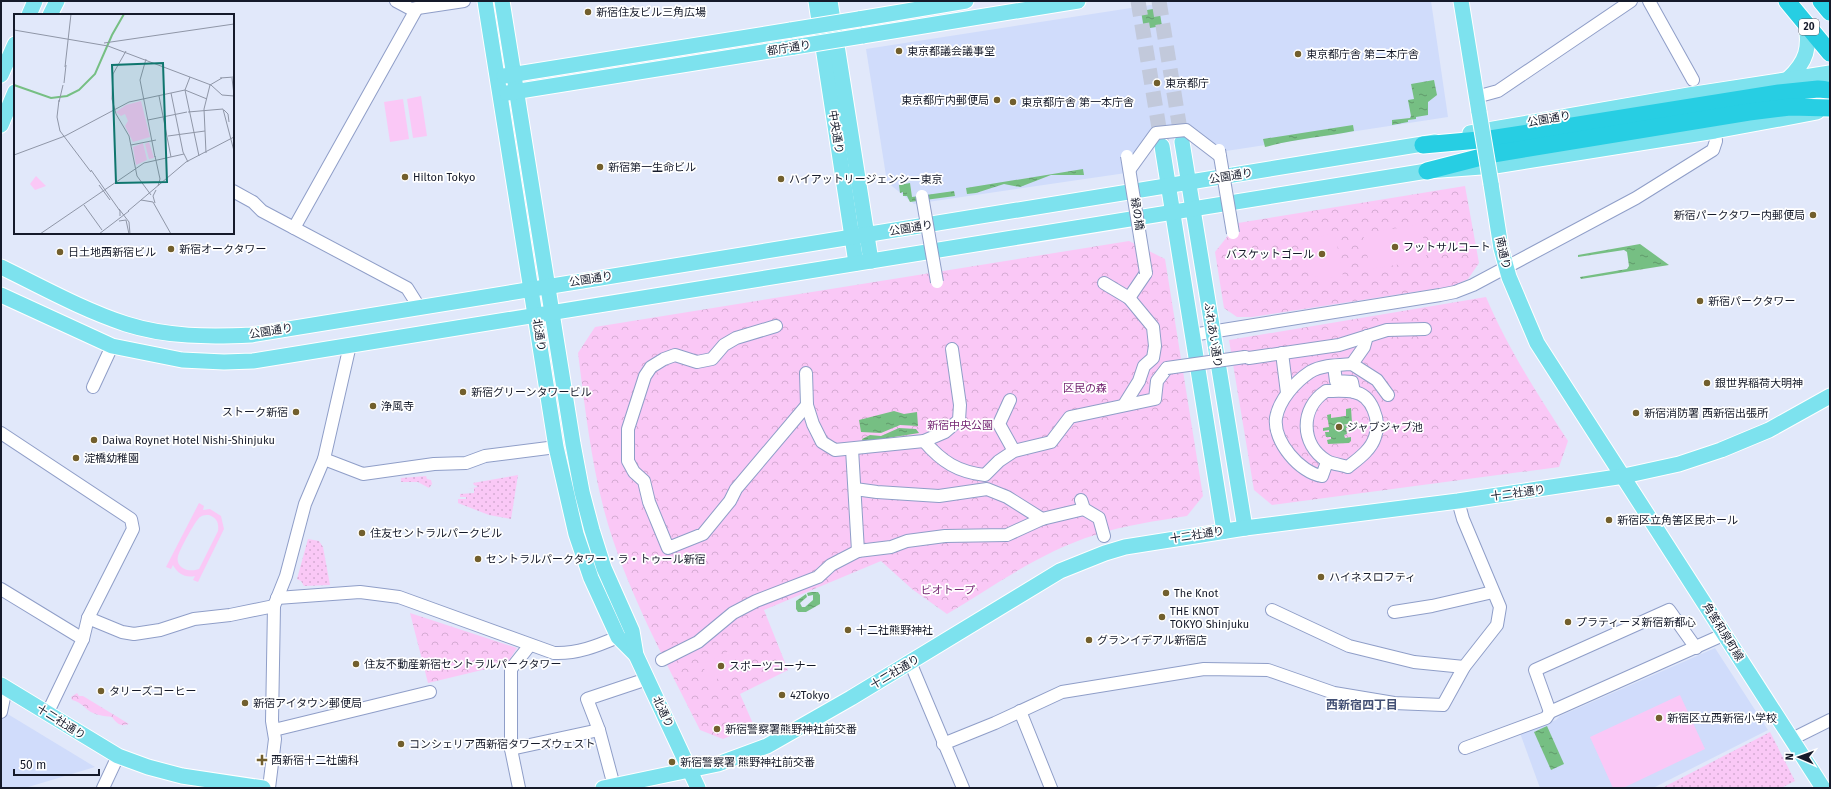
<svg xmlns="http://www.w3.org/2000/svg" width="1831" height="789" font-family="'Fira Sans','Noto Sans JP',sans-serif">
  <style>
    .built { fill: #d0dcfb }
    .grass { fill: url(#grass-dots) }
    .forest { fill: url(#forest-crowns) }
    .pitch { fill: #fac8f6; fill-rule: evenodd }
    .water { fill: url(#water-ripples) }
    .lines { fill: none; stroke-linecap: round; stroke-linejoin: round }
    .major-tunnel { stroke: #c2c9db; stroke-width: 15; stroke-dasharray: 15 8; stroke-linecap: butt }
    .minor-casing { stroke: #8f9ec8; stroke-width: 14 }
    .major-casing { stroke: #fff; stroke-width: 17 }
    .highway-casing { stroke: #fff; stroke-width: 19 }
    .minor { stroke: #fff; stroke-width: 12 }
    .major { stroke: #7de2ee; stroke-width: 15 }
    .highway { stroke: #27cee3; stroke-width: 17 }
    .minor-bridge-casing { stroke: #8f9ec8; stroke-width: 14; stroke-linecap: butt }
    .major-bridge-casing { stroke: #fff; stroke-width: 17; stroke-linecap: butt }
    .minor-bridge { stroke: #fff; stroke-width: 12 }
    .major-bridge { stroke: #7de2ee; stroke-width: 15 }
    .poi-dot { fill: #725f2d; stroke: #fff; stroke-width: 1.5 }
    .labels { text-anchor: middle; dominant-baseline: central; stroke-width: 3.5; stroke-linejoin: round; paint-order: stroke }
    .shield { fill: #fff; stroke: #5b5f6a; stroke-width: 1 }
    .shield-label { font-size: 10px; font-weight: bold; fill: #151a2a }
    .poi-label { font-size: 11px; fill: #151a2a; stroke: #fff; text-anchor: start }
    .street-label { font-size: 11px; fill: #151a2a; stroke: #fff }
    .park-label { font-size: 11px; fill: #762874; stroke: #fff }
    .neighbourhood-label { font-size: 12px; font-weight: bold; fill: #435075; stroke: #fff }
    .inset-river { fill: none; stroke: #76bf83; stroke-width: 2 }
    .inset-road { fill: none; stroke: #8f96a7; stroke-width: 1 }
    .view { fill: #0f766e; fill-opacity: 0.15; stroke: #0f766e; stroke-width: 2 }
    .inset-edge { fill: none; stroke: #151a2a; stroke-width: 2 }
  </style>
  <defs>
    <pattern id="grass-dots" width="8" height="8" patternUnits="userSpaceOnUse"><rect width="8" height="8" fill="#fac8f6"/><path d="M2 2h.1M6 6h.1" fill="none" stroke="#d5abd3" stroke-width="1.8" stroke-linecap="round"/></pattern>
    <pattern id="forest-crowns" width="20" height="18" patternUnits="userSpaceOnUse"><rect width="20" height="18" fill="#fac8f6"/><path d="M2 6a3 3 0 1 1 6 0M12 15a3 3 0 1 1 6 0" fill="none" stroke="#d5abd3"/></pattern>
    <pattern id="water-ripples" width="26" height="14" patternUnits="userSpaceOnUse"><rect width="26" height="14" fill="#76bf83"/><path d="M2 4q2-2 4 0t4 0M15 11q2-2 4 0t4 0" fill="none" stroke="#609a6b"/></pattern>
  </defs>
  <rect width="100%" height="100%" fill="#e1e8fa"/>
  <g class="built">
    <path d="M1176,1H1431L1448,117L1213,153L1186,132L1156,137L1126,173L914,204L887,182L866,49Z"/>
    <path d="M1715,648L1768,730L1653,788H1540L1520,733L1556,720L1560,716Z"/>
    <path d="M1,710L95,767L25,788H1Z"/>
  </g>
  <g class="grass">
    <path d="M518,475L511,519L489,515L458,503V499H466V497H460V494L474,493V488L467,489L478,487L474,485L473,483Z"/>
    <path d="M426,476L427,479L431,480L432,484L429,488L418,482H401V478Z"/>
    <path d="M308,539L319,541L323,547L330,585L304,586L301,581L297,579Z"/>
    <path d="M1770,732L1795,781L1781,788H1662Z"/>
  </g>
  <g class="forest">
    <path d="M1465,186L1479,263L1468,279L1453,286L1252,317H1237L1224,308L1215,252L1238,223Z"/>
    <path d="M1129,241L1165,259L1203,496L1187,516C1156,521 1125,525 1095,535C1042,551 994,586 947,614L912,589L881,561L764,610L788,670L740,694L754,726L723,739L700,730C669,668 635,606 613,540C593,481 586,415 578,353L595,327Z"/>
    <path d="M1486,297C1508,349 1537,393 1568,441L1559,467L1272,505L1254,490L1229,340Z"/>
    <path d="M410,613L517,648L507,664L428,683Z"/>
    <path d="M77,693L79,696H83L129,724C121,727 117,724 112,717C104,716 94,715 88,710C82,705 80,702 72,700L71,697Z"/>
  </g>
  <g class="pitch">
    <path d="M421,96L427,136L413,138L407,99Z"/>
    <path d="M403,99L409,139L390,142L384,102Z"/>
    <path d="M1421,224L1427,260L1370,269L1363,234Z"/>
    <path d="M1335,234L1343,276C1335,277 1326,279 1318,277C1303,274 1301,250 1311,241C1317,236 1327,235 1335,234Z"/>
    <path d="M199,503L204,506L203,510L210,509L221,516L224,529L198,582L193,580L195,576C185,578 178,574 173,565L171,569L166,567ZM209,515C217,518 219,523 218,531L199,569C189,573 175,568 178,556C180,549 195,521 200,517C203,515 206,515 209,515Z"/>
    <path d="M730,650L739,667L711,682L702,665Z"/>
    <path d="M1680,695L1705,749L1623,788H1613L1590,737Z"/>
  </g>
  <g class="water">
    <path d="M1159,8L1162,26L1144,29L1141,11Z"/>
    <path d="M1434,80L1437,95L1428,102V115L1416,117V119L1408,120V122L1392,125V120L1410,118L1411,116L1408,100L1414,99L1411,84Z"/>
    <path d="M1353,125L1354,131C1324,137 1294,139 1265,147L1263,139Z"/>
    <path d="M1083,169L1084,175H1051L1020,187L1004,184L976,193L967,194L966,188Z"/>
    <path d="M910,183L912,197L954,191L955,196L910,202L907,196H903V192L900,193L899,185Z"/>
    <path d="M1640,244L1669,265L1581,279L1580,277L1627,269L1629,266L1627,252L1624,250L1578,257V255Z"/>
    <path d="M1351,408L1352,423L1343,425L1350,426V427L1346,428L1347,434L1344,435L1345,438L1351,437V441L1349,443L1328,444L1327,440L1331,439V437H1326L1325,432H1329V430L1323,431V428L1329,427L1327,415L1331,414V418L1346,416V409Z"/>
    <path d="M894,411L904,414L917,412L918,426L900,425L881,433L861,432L859,420Z"/>
    <path d="M899,428L916,429L919,433L863,442L862,439L870,435L881,436Z"/>
    <path d="M811,592H818L820,595V604L806,612H798L796,609V601L806,594L807,597L800,603L802,607H805L813,600V595L808,596L807,593Z"/>
    <path d="M1547,726L1564,764L1551,770L1534,732Z"/>
  </g>
  <g class="lines">
    <g class="major-tunnel">
      <path d="M1138,1L1162,146"/>
      <path d="M1159,1L1182,142"/>
    </g>
    <defs>
      <g id="minor">
        <path d="M396,1L411,9L464,1"/>
        <path d="M1649,1L1693,80"/>
        <path d="M1476,97L1498,91L1631,1"/>
        <path d="M233,191L253,202L262,211L407,288L419,307"/>
        <path d="M294,228L417,8"/>
        <path d="M1104,283L1129,298L1146,273"/>
        <path d="M776,326L736,338L724,345L712,359L697,362L675,355L664,359L651,367L645,376L628,429V461L634,472L644,481L649,502L668,548L703,534L730,501L736,489L807,405"/>
        <path d="M1192,335L1440,295L1455,292L1473,285L1636,198L1713,150L1716,141L1715,131"/>
        <path d="M350,345L324,459L363,474L434,464L466,463L485,456L556,447"/>
        <path d="M1282,353L1287,393"/>
        <path d="M1245,357L1249,358L1339,345L1387,330L1425,329"/>
        <path d="M1352,364L1364,347L1367,336"/>
        <path d="M1334,366L1336,381L1352,382L1354,392"/>
        <path d="M806,373L807,405L813,424L822,442L835,450L924,441L945,432L959,420L960,405L952,349"/>
        <path d="M93,387L112,346"/>
        <path d="M1326,391C1335,391 1345,390 1354,392C1372,395 1381,421 1375,437C1371,450 1358,459 1348,467C1342,465 1332,464 1327,461C1300,444 1300,408 1326,391Z"/>
        <path d="M1010,400L999,424L1014,451"/>
        <path d="M1124,405L1139,381L1144,366L1153,358L1155,346L1153,327L1129,298"/>
        <path d="M1,433L131,519L133,529L88,618L83,639L47,714"/>
        <path d="M924,441C942,462 958,472 985,475L999,461L1014,451L1051,442L1070,417L1155,399L1157,381L1167,368"/>
        <path d="M852,449L858,551"/>
        <path d="M1327,462L1322,476C1300,473 1273,441 1276,418C1279,400 1295,382 1310,372C1322,365 1338,365 1352,364L1377,380L1388,395"/>
        <path d="M855,489L877,492L939,496L987,489L1007,497L1042,519"/>
        <path d="M1081,500L1084,509L1099,518L1104,536"/>
        <path d="M1,589L83,639"/>
        <path d="M277,598L360,592L399,597L554,653C577,654 597,646 618,637"/>
        <path d="M1272,610L1349,646L1414,662L1464,667"/>
        <path d="M1394,612L1432,606L1493,592"/>
        <path d="M88,618L122,632L134,634L160,630L194,619L230,615L274,606"/>
        <path d="M662,660L698,642L733,613L756,601L818,577L831,565L858,551L891,547L907,541L945,536L1007,535L1042,519L1084,509"/>
        <path d="M910,662L963,788"/>
        <path d="M1020,711L1051,788"/>
        <path d="M1,712L6,688"/>
        <path d="M1550,712L1535,670L1669,610L1696,648"/>
        <path d="M274,730L430,692"/>
        <path d="M1792,739L1830,720"/>
        <path d="M943,744L995,723L1062,692L1204,669L1268,670L1334,693L1394,703L1443,705L1464,667L1497,625L1500,607L1463,519L1458,501"/>
        <path d="M1465,748L1546,718L1550,712L1725,634"/>
        <path d="M511,749L599,730"/>
        <path d="M614,786L599,730L587,699L647,679"/>
        <path d="M103,788L118,756"/>
        <path d="M269,788L275,739L272,721L274,606L286,576L305,504L324,459"/>
        <path d="M519,788L511,749V669L530,645"/>
      </g>
      <g id="major">
        <path d="M485,1L556,447L576,534L591,578L618,637L636,655"/>
        <path d="M502,1L573,444L582,492L592,530L604,568L632,631L636,655L698,788"/>
        <path d="M816,1L856,263"/>
        <path d="M830,1L871,261"/>
        <path d="M1461,1L1479,112"/>
        <path d="M29,15L35,1"/>
        <path d="M50,15L57,1"/>
        <path d="M859,19L966,1"/>
        <path d="M862,36L1078,1"/>
        <path d="M1,75L15,44"/>
        <path d="M504,76L791,30"/>
        <path d="M1788,79C1807,61 1810,48 1806,23"/>
        <path d="M507,93L794,47"/>
        <path d="M1,125L15,92"/>
        <path d="M1470,133L1689,95L1830,73"/>
        <path d="M1182,142L1245,528"/>
        <path d="M1162,146L1224,531"/>
        <path d="M1491,184L1501,248L1509,277L1537,343L1823,788"/>
        <path d="M1,267C42,287 83,310 126,324C167,337 209,337 251,335L1435,142"/>
        <path d="M1,295L112,346L182,360L224,362L253,361L1427,171L1495,166L1715,131L1817,112"/>
        <path d="M1,685L118,756L148,767L182,776L263,788"/>
        <path d="M603,788L718,764L767,746L851,698L1060,571L1105,553L1125,547L1245,528L1458,501L1624,476L1679,464L1721,450L1769,430L1830,396"/>
      </g>
      <g id="highway">
        <path d="M1787,1L1830,53"/>
        <path d="M1821,1L1830,12"/>
        <path d="M1423,145L1490,139L1779,93L1818,89L1830,90"/>
        <path d="M1427,171L1493,154L1749,112L1790,107L1830,108"/>
      </g>
    </defs>
    <use href="#minor" class="minor-casing"/>
    <use href="#major" class="major-casing"/>
    <use href="#highway" class="highway-casing"/>
    <use href="#minor" class="minor"/>
    <use href="#major" class="major"/>
    <use href="#highway" class="highway"/>
    <defs>
      <g id="minor-bridge">
        <path d="M1219,150L1233,233"/>
        <path d="M1127,156L1146,273"/>
        <path d="M1130,169L1156,133L1186,130L1220,156"/>
        <path d="M922,196L937,282"/>
        <path d="M1167,368L1245,357"/>
      </g>
      <g id="major-bridge">
        <path d="M791,30L859,19"/>
        <path d="M794,47L862,36"/>
        <path d="M1479,112L1491,184"/>
      </g>
    </defs>
    <use href="#minor-bridge" class="minor-bridge-casing"/>
    <use href="#major-bridge" class="major-bridge-casing"/>
    <use href="#minor-bridge" class="minor-bridge"/>
    <use href="#major-bridge" class="major-bridge"/>
  </g>
  <g class="poi-dot">
    <circle cx="588" cy="12" r="4"/>
    <circle cx="899" cy="51" r="4"/>
    <circle cx="1298" cy="54" r="4"/>
    <circle cx="1157" cy="83" r="4"/>
    <circle cx="997" cy="100" r="4"/>
    <circle cx="1013" cy="102" r="4"/>
    <circle cx="600" cy="167" r="4"/>
    <circle cx="405" cy="177" r="4"/>
    <circle cx="781" cy="179" r="4"/>
    <circle cx="1813" cy="215" r="4"/>
    <circle cx="1395" cy="247" r="4"/>
    <circle cx="171" cy="249" r="4"/>
    <circle cx="60" cy="252" r="4"/>
    <circle cx="1322" cy="254" r="4"/>
    <circle cx="1700" cy="301" r="4"/>
    <circle cx="1707" cy="383" r="4"/>
    <circle cx="463" cy="392" r="4"/>
    <circle cx="373" cy="406" r="4"/>
    <circle cx="296" cy="412" r="4"/>
    <circle cx="1636" cy="413" r="4"/>
    <circle cx="1339" cy="427" r="4"/>
    <circle cx="94" cy="440" r="4"/>
    <circle cx="76" cy="458" r="4"/>
    <circle cx="1609" cy="520" r="4"/>
    <circle cx="362" cy="533" r="4"/>
    <circle cx="478" cy="559" r="4"/>
    <circle cx="1321" cy="577" r="4"/>
    <circle cx="1166" cy="593" r="4"/>
    <circle cx="1162" cy="617" r="4"/>
    <circle cx="1568" cy="622" r="4"/>
    <circle cx="848" cy="630" r="4"/>
    <circle cx="1089" cy="640" r="4"/>
    <circle cx="356" cy="664" r="4"/>
    <circle cx="721" cy="666" r="4"/>
    <circle cx="101" cy="691" r="4"/>
    <circle cx="782" cy="695" r="4"/>
    <circle cx="245" cy="703" r="4"/>
    <circle cx="1659" cy="718" r="4"/>
    <circle cx="717" cy="729" r="4"/>
    <circle cx="401" cy="744" r="4"/>
    <path d="M260 754h4v4h4v4h-4v4h-4v-4h-4v-4h4z"/>
    <circle cx="672" cy="762" r="4"/>
  </g>
  <g class="labels">
    <rect class="shield" x="1799" y="19" width="20" height="16" rx="3"/>
    <g class="shield-label">
      <text x="1809" y="27">20</text>
    </g>
    <g class="poi-label">
      <text x="596" y="12">新宿住友ビル三角広場</text>
      <text x="907" y="51">東京都議会議事堂</text>
      <text x="1306" y="54">東京都庁舎 第二本庁舎</text>
      <text x="1165" y="83">東京都庁</text>
      <text x="989" y="100" text-anchor="end">東京都庁内郵便局</text>
      <text x="1021" y="102">東京都庁舎 第一本庁舎</text>
      <text x="608" y="167">新宿第一生命ビル</text>
      <text x="413" y="177">Hilton Tokyo</text>
      <text x="789" y="179">ハイアットリージェンシー東京</text>
      <text x="1805" y="215" text-anchor="end">新宿パークタワー内郵便局</text>
      <text x="1403" y="247">フットサルコート</text>
      <text x="179" y="249">新宿オークタワー</text>
      <text x="68" y="252">日土地西新宿ビル</text>
      <text x="1314" y="254" text-anchor="end">バスケットゴール</text>
      <text x="1708" y="301">新宿パークタワー</text>
      <text x="1715" y="383">銀世界稲荷大明神</text>
      <text x="471" y="392">新宿グリーンタワービル</text>
      <text x="381" y="406">浄風寺</text>
      <text x="288" y="412" text-anchor="end">ストーク新宿</text>
      <text x="1644" y="413">新宿消防署 西新宿出張所</text>
      <text x="1347" y="427">ジャブジャブ池</text>
      <text x="102" y="440">Daiwa Roynet Hotel Nishi-Shinjuku</text>
      <text x="84" y="458">淀橋幼稚園</text>
      <text x="1617" y="520">新宿区立角筈区民ホール</text>
      <text x="370" y="533">住友セントラルパークビル</text>
      <text x="486" y="559">セントラルパークタワー・ラ・トゥール新宿</text>
      <text x="1329" y="577">ハイネスロフティ</text>
      <text x="1174" y="593">The Knot</text>
      <text x="1170" y="611">THE KNOT<tspan x="1170" dy="13">TOKYO Shinjuku</tspan></text>
      <text x="1576" y="622">プラティーヌ新宿新都心</text>
      <text x="856" y="630">十二社熊野神社</text>
      <text x="1097" y="640">グランイデアル新宿店</text>
      <text x="364" y="664">住友不動産新宿セントラルパークタワー</text>
      <text x="729" y="666">スポーツコーナー</text>
      <text x="109" y="691">タリーズコーヒー</text>
      <text x="790" y="695">42Tokyo</text>
      <text x="253" y="703">新宿アイタウン郵便局</text>
      <text x="1667" y="718">新宿区立西新宿小学校</text>
      <text x="725" y="729">新宿警察署熊野神社前交番</text>
      <text x="409" y="744">コンシェリア西新宿タワーズウェスト</text>
      <text x="271" y="760">西新宿十二社歯科</text>
      <text x="680" y="762">新宿警察署 熊野神社前交番</text>
    </g>
    <g class="street-label">
      <text transform="translate(789 48) rotate(-9)">都庁通り</text>
      <text transform="translate(1549 119) rotate(-10)">公園通り</text>
      <text transform="translate(836 132) rotate(81)">中央通り</text>
      <text transform="translate(1231 176) rotate(-9)">公園通り</text>
      <text transform="translate(1137 214) rotate(81)">緑の橋</text>
      <text transform="translate(911 228) rotate(-9)">公園通り</text>
      <text transform="translate(1503 253) rotate(77)">南通り</text>
      <text transform="translate(591 279) rotate(-9)">公園通り</text>
      <text transform="translate(271 331) rotate(-9)">公園通り</text>
      <text transform="translate(539 335) rotate(81)">北通り</text>
      <text transform="translate(1213 335) rotate(81)">ふれあい通り</text>
      <text transform="translate(1518 493) rotate(-8)">十二社通り</text>
      <text transform="translate(1197 535) rotate(-9)">十二社通り</text>
      <text transform="translate(1723 632) rotate(58)">角筈和泉町線</text>
      <text transform="translate(895 672) rotate(-31)">十二社通り</text>
      <text transform="translate(663 712) rotate(65)">北通り</text>
      <text transform="translate(61 722) rotate(32)">十二社通り</text>
    </g>
    <g class="park-label">
      <text x="1085" y="388">区民の森</text>
      <text x="960" y="425">新宿中央公園</text>
      <text x="948" y="590">ビオトープ</text>
    </g>
    <g class="neighbourhood-label">
      <text x="1362" y="705">西新宿四丁目</text>
    </g>
  </g>
  <g transform="translate(14 14)">
    <rect width="220" height="220" fill="#e1e8fa"/>
    <path d="M127,87L136,123L119,128L111,112L114,107L111,100L107,102L102,98L112,91ZM135,128L140,144L135,145L131,130ZM129,129L133,146L122,151L119,133Z" fill="#fac8f6"/>
    <path d="M22,162L32,172L21,176L16,170Z" fill="#fac8f6"/>
    <path class="inset-river" d="M0,71L37,84L53,82L65,76L81,60L98,21L110,0"/>
    <path class="inset-road" d="M0,16L94,32L197,71L208,81L220,82M90,29L220,10M112,37L99,60L98,85L102,100L115,122L123,162L137,181M132,45L126,66L141,143M51,53L57,0M176,63L171,76L185,142M206,64L220,63M218,64L220,81M50,69L52,51M157,79L169,138L174,148M145,82L157,143M45,86L43,103L46,117L77,158M45,88L49,71M210,96L214,100L215,108M174,98L209,95L220,137M134,106L173,98M154,122L191,117M117,131L142,126M192,139L190,95L196,71L208,64M0,141L51,122L115,88L171,76L193,85M141,142L146,165L144,172M77,156L106,197V202M85,171L96,186M127,186L139,188L157,220M141,189L139,182L142,176M70,191L88,216M105,195L115,208L116,220M114,197L172,148L220,123M105,207L112,206L115,220M26,220L130,149L170,140M85,220L115,197M202,220H216"/>
    <path class="view" d="M149,49L153,168L102,169L98,51Z"/>
    <rect width="220" height="220" class="inset-edge"/>
  </g>
  <rect width="1831" height="789" fill="none" stroke="#151a2a" stroke-width="4"/>
  <g transform="translate(1799 757) rotate(272)" stroke="#ffffff" stroke-width="3" paint-order="stroke">
  <path d="M0-3L7 15L0 10L-7 15Z" fill="#151a2a"/>
  <text y="-6" font-size="11" font-weight="bold" text-anchor="middle" fill="#151a2a">N</text>
  </g>
  <path d="M14 769v6h85v-6" fill="none" stroke="#151a2a" stroke-width="2"/>
  <text x="20" y="769" font-size="12" fill="#151a2a" stroke="#ffffff" stroke-width="3" paint-order="stroke">50 m</text>
</svg>
